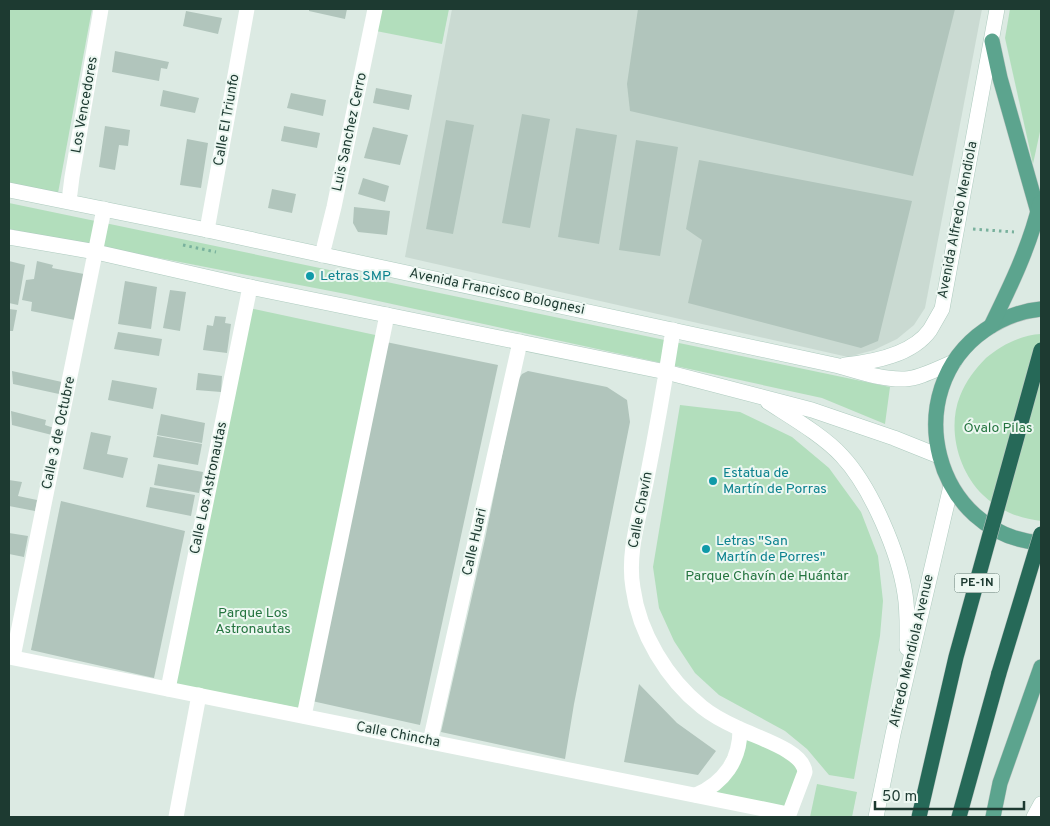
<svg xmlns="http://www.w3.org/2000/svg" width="1050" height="826" font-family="Overpass,sans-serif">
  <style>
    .built { fill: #cadad2 }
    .green { fill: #b2debc }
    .building { fill: #b1c5bc }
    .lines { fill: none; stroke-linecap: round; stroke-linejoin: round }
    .secondary-casing { stroke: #aecbbf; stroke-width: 16 }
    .primary-casing { stroke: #bbc4c1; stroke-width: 16 }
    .highway-casing { stroke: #bbc4c1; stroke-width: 16 }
    .path { stroke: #79b19d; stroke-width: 3; stroke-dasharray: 2.5 4; stroke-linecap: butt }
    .street { stroke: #fff; stroke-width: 15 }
    .secondary { stroke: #fff; stroke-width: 15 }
    .primary { stroke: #5ca48e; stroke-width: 15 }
    .highway { stroke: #266958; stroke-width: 15 }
    .highway-bridge-casing { stroke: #bbc4c1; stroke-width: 16; stroke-linecap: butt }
    .highway-bridge { stroke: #266958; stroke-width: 15 }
    .culture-dot { fill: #0f9aa8; stroke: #ecf7f1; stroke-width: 2 }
    .labels { text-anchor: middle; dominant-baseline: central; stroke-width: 4; stroke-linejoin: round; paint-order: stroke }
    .shield { fill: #ecf7f1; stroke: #5b736b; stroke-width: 1 }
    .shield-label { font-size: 12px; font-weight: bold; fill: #1d3a31 }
    .street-label { font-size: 14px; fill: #1d3a31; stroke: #ecf7f1 }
    .culture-label { font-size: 14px; fill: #0d838f; stroke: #ecf7f1; text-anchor: start }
    .park-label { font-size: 14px; fill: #24743f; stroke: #ecf7f1 }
  </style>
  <rect width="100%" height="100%" fill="#dceae3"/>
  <path class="built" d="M452,9H982L925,308L914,325L897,339L874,350L848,357L405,257Z"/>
  <g class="green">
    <path d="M9,9H92L58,193L9,183Z"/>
    <path d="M375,9H449L442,44L371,30Z"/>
    <path d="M1010,9H1041V127L1033,164L1005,38Z"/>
    <path d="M9,203L890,387L885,424L822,398L346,294L9,229Z"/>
    <path d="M249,308L380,336L303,709L171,683Z"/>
    <path d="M1041,334V521C1020,519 998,510 983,495C958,471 947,428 960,396C966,381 975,369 986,358C1001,345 1021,335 1041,334Z"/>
    <path d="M680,405L740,412L792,437L829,468L861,512L878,556L883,601L880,636L854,779L829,775L807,749L785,731L719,695L695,673L674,641L659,608L653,567Z"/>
    <path d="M740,730L802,763L788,814L699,796L712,787Z"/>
    <path d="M817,784L857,792L852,817H810Z"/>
  </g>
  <g class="building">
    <path d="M309,9H347L345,19L309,11Z"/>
    <path d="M638,9H955L913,176L630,111L627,84Z"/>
    <path d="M186,11L222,18L218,34L183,26Z"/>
    <path d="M115,51L169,62L167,69L161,68L159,81L112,72Z"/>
    <path d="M376,88L412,95L409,110L373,103Z"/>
    <path d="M163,90L199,98L195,113L160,106Z"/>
    <path d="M291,93L326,100L323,116L287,108Z"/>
    <path d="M522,114L550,119L530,228L502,223Z"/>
    <path d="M446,120L474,125L453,234L426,229Z"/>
    <path d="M105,126L130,130L128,146L119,145L115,170L99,167Z"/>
    <path d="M284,126L320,133L317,148L281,141Z"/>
    <path d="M373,127L408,135L400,165L364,158Z"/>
    <path d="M576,128L617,135L599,244L558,237Z"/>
    <path d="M187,139L208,143L201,188L180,185Z"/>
    <path d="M636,140L678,147L660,256L619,250Z"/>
    <path d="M699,160L912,201L878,341L861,348L688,303L702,240L686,229Z"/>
    <path d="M363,178L389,186L385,202L358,194Z"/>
    <path d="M272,189L296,194L292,213L268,208Z"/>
    <path d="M354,207L390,211L387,235L358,232L353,223Z"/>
    <path d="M9,261L25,265L18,305L9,303Z"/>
    <path d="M37,261L53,265L52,268L84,274L75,320L31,311L32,302L22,300L26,280L34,279Z"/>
    <path d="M125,281L157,287L151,329L118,324Z"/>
    <path d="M170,290L186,292L180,331L163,328Z"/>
    <path d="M9,309L17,310L13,331H9Z"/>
    <path d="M215,316L226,317L225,323L231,324L227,353L203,350L207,325L213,326Z"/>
    <path d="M118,332L162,339L159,356L114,349Z"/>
    <path d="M386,342L498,365L420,725L312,701Z"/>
    <path d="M12,371L62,382L59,394L13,384Z"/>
    <path d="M528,371L607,387L627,400L630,422L574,704L565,759L441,732L485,539L517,382L522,374Z"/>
    <path d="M198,373L222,376L221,392L196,390Z"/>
    <path d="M112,380L157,388L153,409L108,400Z"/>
    <path d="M11,411L46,420L45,425L54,428L52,435L12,425Z"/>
    <path d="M161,414L205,423L202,443L157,435Z"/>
    <path d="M91,432L111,436L107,454L128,458L123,478L83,469Z"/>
    <path d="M157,436L202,444L198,465L153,457Z"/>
    <path d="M158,464L203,472L199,493L154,485Z"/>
    <path d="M9,480L22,482L18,496L37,500L35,511L9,506Z"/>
    <path d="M150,487L195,495L191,516L146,507Z"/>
    <path d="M61,501L185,531L154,678L31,650Z"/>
    <path d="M9,533L28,536L24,557L9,554Z"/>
    <path d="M639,684L677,723L716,751L698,775L624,762Z"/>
  </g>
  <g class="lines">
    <defs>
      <g id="secondary">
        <path d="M9,190L207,230L839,366C860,372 883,380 905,379C921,378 938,368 954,362"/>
        <path d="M9,237L96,252L250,287L666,372L812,410L894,438L939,456"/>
        <path d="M845,365C874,362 912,355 930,330C934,323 938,316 942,309L997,9"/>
        <path d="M768,402C791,417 824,436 842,456C871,487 899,553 905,594C908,612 907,631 907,648"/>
        <path d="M876,817L893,734L951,486"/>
        <path d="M1034,817L1041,804"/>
      </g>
      <g id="primary">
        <path d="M992,41L1000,78L1038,212"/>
        <path d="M1041,309C1021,311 1001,319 985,330C897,391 934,535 1041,543"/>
        <path d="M991,326C1010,287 1030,246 1040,203"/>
        <path d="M993,817L1000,783L1041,667"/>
      </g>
      <path id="highway" d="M959,817L999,673"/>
    </defs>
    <use href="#secondary" class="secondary-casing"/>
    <use href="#primary" class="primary-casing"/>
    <use href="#highway" class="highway-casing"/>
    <g class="path">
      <path d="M973,229L1014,232"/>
      <path d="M183,245L216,252"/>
    </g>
    <g class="street">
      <path d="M69,201L72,177L101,9"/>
      <path d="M207,230L247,9"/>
      <path d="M322,255L334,207L375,9"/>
      <path d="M673,330C665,381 656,433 646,483C639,518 627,553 633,588C639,633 667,679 702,707C713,716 725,722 738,728C755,737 803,750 805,772L788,817"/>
      <path d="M9,657L788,814"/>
      <path d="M13,657L104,209"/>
      <path d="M168,689L250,287"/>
      <path d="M304,716L387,315"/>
      <path d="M430,742L520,342"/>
      <path d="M696,795C724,783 740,760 740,730"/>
      <path d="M176,817L199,695"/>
    </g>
    <use href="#secondary" class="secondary"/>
    <use href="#primary" class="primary"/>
    <use href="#highway" class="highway"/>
    <defs>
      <g id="highway-bridge">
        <path d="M999,673L1041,534"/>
        <path d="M919,817L956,657L1041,350"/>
      </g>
    </defs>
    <use href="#highway-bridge" class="highway-bridge-casing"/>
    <use href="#highway-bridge" class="highway-bridge"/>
  </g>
  <g class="culture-dot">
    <circle cx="310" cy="276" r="5"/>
    <circle cx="713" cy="481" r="5"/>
    <circle cx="706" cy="549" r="5"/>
  </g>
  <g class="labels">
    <rect class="shield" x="954.5" y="573.5" width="45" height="19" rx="4"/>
    <g class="shield-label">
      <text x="977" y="583">PE-1N</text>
    </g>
    <g class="street-label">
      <text transform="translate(85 105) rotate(-80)">Los Vencedores</text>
      <text transform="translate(227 120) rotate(-80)">Calle El Triunfo</text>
      <text transform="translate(350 132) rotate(-78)">Luis Sanchez Cerro</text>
      <text transform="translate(958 220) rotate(-79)">Avenida Alfredo Mendiola</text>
      <text transform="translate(497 292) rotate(12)">Avenida Francisco Bolognesi</text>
      <text transform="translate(59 433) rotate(-78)">Calle 3 de Octubre</text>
      <text transform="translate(209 488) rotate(-78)">Calle Los Astronautas</text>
      <text transform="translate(641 510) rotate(-79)">Calle Chavín</text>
      <text transform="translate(475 542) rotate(-77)">Calle Huari</text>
      <text transform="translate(912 651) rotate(-77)">Alfredo Mendiola Avenue</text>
      <text transform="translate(398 735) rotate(11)">Calle Chincha</text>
    </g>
    <g class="culture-label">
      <text x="320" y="276">Letras SMP</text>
      <text x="723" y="473">Estatua de<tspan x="723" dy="16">Martín de Porras</tspan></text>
      <text x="716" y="541">Letras "San<tspan x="716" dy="16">Martín de Porres"</tspan></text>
    </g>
    <g class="park-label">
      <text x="998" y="428">Óvalo Pilas</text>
      <text x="767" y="576">Parque Chavín de Huántar</text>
      <text x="253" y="613">Parque Los<tspan x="253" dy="16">Astronautas</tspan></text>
    </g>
  </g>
  <rect width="1050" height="826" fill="none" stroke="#1d3a31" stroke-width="20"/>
  <path d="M875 801v8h149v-8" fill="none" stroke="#1d3a31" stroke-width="2.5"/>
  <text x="882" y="801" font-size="15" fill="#1d3a31" stroke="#ecf7f1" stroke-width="4" paint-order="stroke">50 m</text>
</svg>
